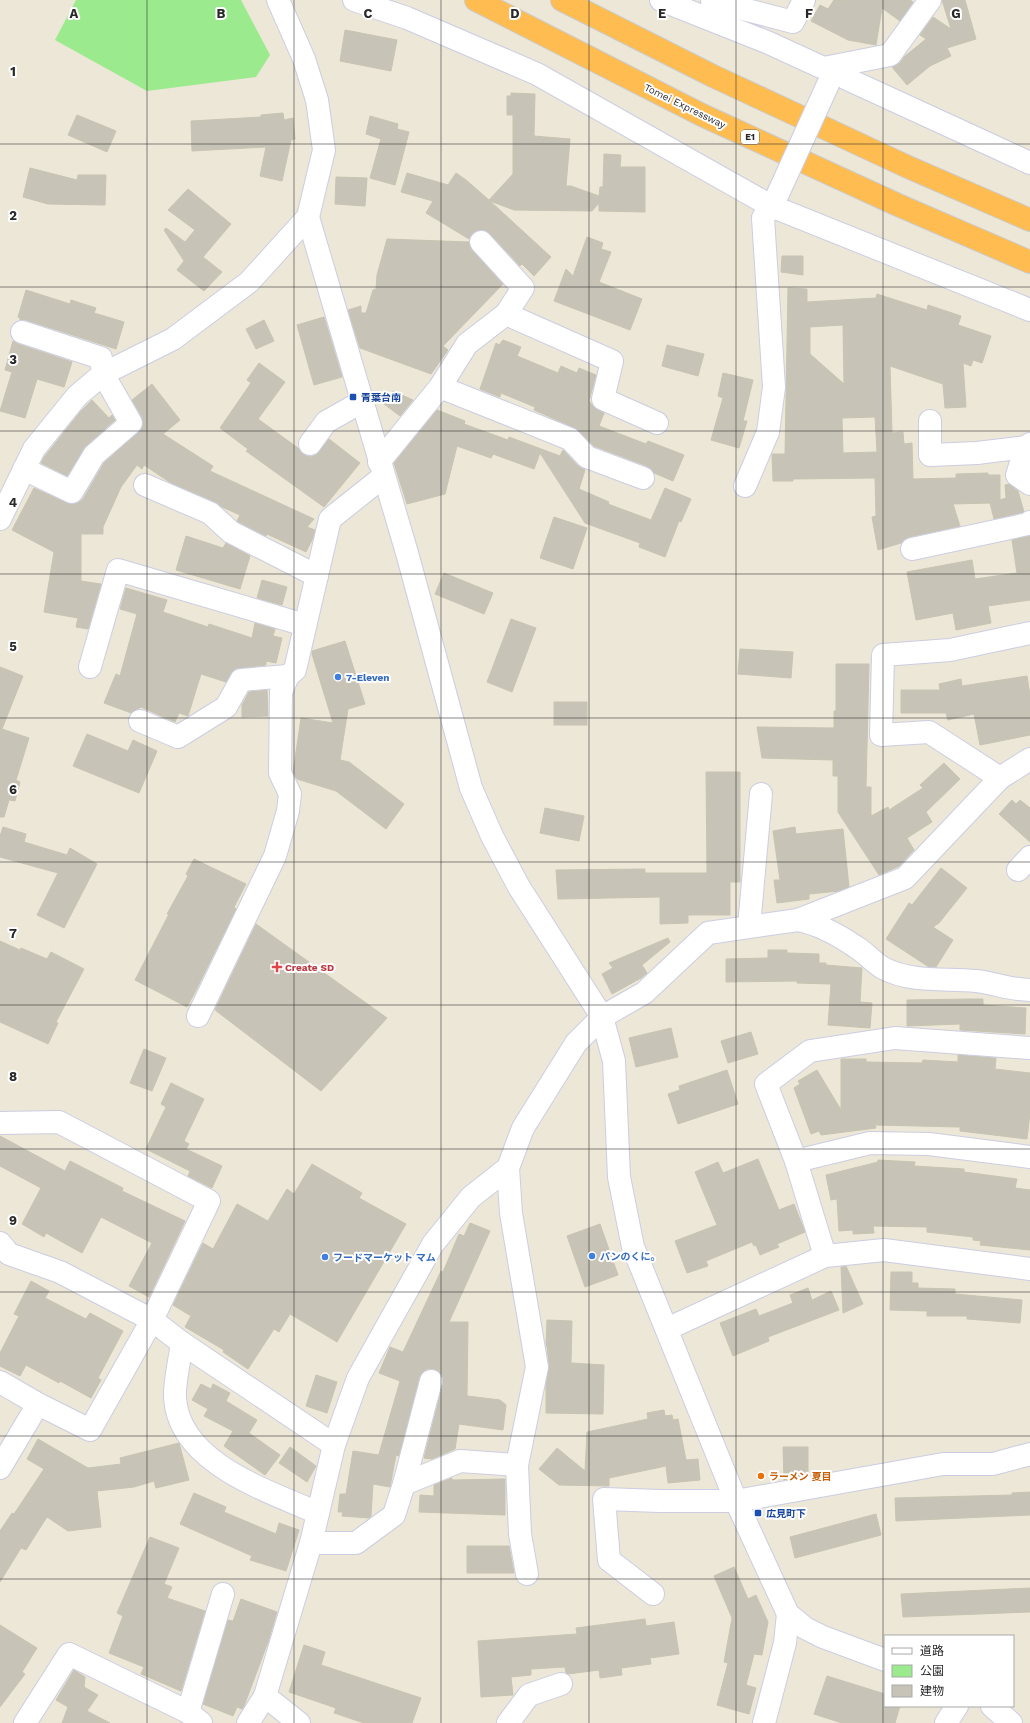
<svg xmlns="http://www.w3.org/2000/svg" width="1030" height="1723" font-family="'Work Sans','Noto Sans JP',sans-serif">
  <style>
    .green { fill: #9bea8d }
    .building { fill: #c7c4b7; stroke: #c8c4b1; fill-rule: evenodd }
    .lines { fill: none; stroke-linecap: round; stroke-linejoin: round }
    .minor-casing { stroke: #cccde3; stroke-width: 24 }
    .highway-casing { stroke: #cbcbcb; stroke-width: 24 }
    .minor { stroke: #fff; stroke-width: 22 }
    .highway { stroke: #ffbc50; stroke-width: 22 }
    .minor-bridge-casing { stroke: #cccde3; stroke-width: 24; stroke-linecap: butt }
    .minor-bridge { stroke: #fff; stroke-width: 22 }
    .grid { fill: none; stroke: #282828; stroke-width: 1; stroke-opacity: 0.55 }
    .transit-dot { fill: #1a4fb4; stroke: #fff; stroke-width: 1.5 }
    .shop-dot { fill: #3f7fe0; stroke: #fff; stroke-width: 1.5 }
    .health-dot { fill: #e0444e; stroke: #fff; stroke-width: 1.5 }
    .food-dot { fill: #e8710a; stroke: #fff; stroke-width: 1.5 }
    .labels { text-anchor: middle; dominant-baseline: central; stroke-width: 4; stroke-linejoin: round; paint-order: stroke }
    .shield { fill: #fff; stroke: #686868; stroke-width: 1 }
    .shield-label { font-size: 9px; font-weight: bold; fill: #282828 }
    .street-label { font-size: 10px; fill: #282828; stroke: #fff }
    .transit-label { font-size: 10px; font-weight: bold; fill: #164399; stroke: #fff; text-anchor: start }
    .shop-label { font-size: 10px; font-weight: bold; fill: #366cbe; stroke: #fff; text-anchor: start }
    .health-label { font-size: 10px; font-weight: bold; fill: #be3a42; stroke: #fff; text-anchor: start }
    .food-label { font-size: 10px; font-weight: bold; fill: #c56008; stroke: #fff; text-anchor: start }
    .grid-label { font-size: 13px; text-anchor: middle; font-weight: bold; fill: #282828; stroke: #fff; stroke-width: 4; stroke-linejoin: round; paint-order: stroke }
  </style>
  <rect width="100%" height="100%" fill="#ece7d7"/>
  <path class="green" d="M76,0H241L270,55L256,77L147,91L55,40Z"/>
  <g class="building">
    <path d="M834,0H910L913,2L900,21L882,8L876,45L848,40L811,21L820,5L828,9Z"/>
    <path d="M942,0H965L976,39L947,48L951,56L930,66L907,85L892,67L900,63L904,57L926,39L920,35L933,17L951,29Z"/>
    <path d="M345,30L397,40L391,71L340,61Z"/>
    <path d="M511,93L535,94L534,136L570,139L566,186H571L599,196L600,187H603L604,154L621,155L620,167H645V212L599,211V203L592,211L514,210L490,201L551,257L534,276L522,264L520,266L490,234L485,230H479L473,233L469,239L426,213L433,201L401,192L407,173L448,185L456,173L466,180L489,200L513,174V115H507V96H511Z"/>
    <path d="M283,113L284,120L293,118L295,139L291,140L282,181L260,176L266,147L192,151L191,121L261,117V115Z"/>
    <path d="M77,115L116,131L107,152L68,135Z"/>
    <path d="M370,116L398,124L397,129L409,132L395,185L370,178L381,139L366,134Z"/>
    <path d="M30,168L77,180L78,175H106L105,205L48,204L23,197Z"/>
    <path d="M336,177L367,178L365,206L335,204Z"/>
    <path d="M188,189L231,224L203,257L222,272L204,291L177,270L184,261L164,230L166,228L185,242L195,230L168,210Z"/>
    <path d="M587,237L603,243L601,249L611,252L599,282L642,299L630,330L554,301L566,269L573,276Z"/>
    <path d="M387,239L469,242L472,250L503,284L443,346L448,350L431,374L360,348L348,310L361,306V313H366L373,290L376,289L377,275Z"/>
    <path d="M782,256H803V275L781,272Z"/>
    <path d="M788,288L807,289V302L876,298L877,294L927,310L928,305L961,316L958,325L991,336L982,363L973,360L971,366L963,363L966,407L945,408L943,384L890,366L892,433L903,432L904,444L912,443L913,479L956,478V474L988,473V475H1000V500L1006,498L1005,485L1009,484L1018,491L1024,512L994,519L990,503L953,504L960,526L909,537L904,540L901,543L878,550L872,517L876,516L875,478L793,479V481H773L772,454H785ZM843,325L844,384L810,354V327ZM875,417L877,452L843,453L842,418Z"/>
    <path d="M26,290L70,304L71,300L96,308L94,313L124,322L116,349L26,320H20V318L18,317Z"/>
    <path d="M324,317L342,377L314,385L297,325Z"/>
    <path d="M264,320L274,341L256,349L246,329Z"/>
    <path d="M503,340L521,347L517,356L558,373L561,366L577,373L579,368L596,375L589,401L594,407L604,413L599,426L646,444L648,441L684,455L673,481L654,473L647,466L594,446L575,428L534,410L535,407L501,393L500,397L480,389L496,343L499,345Z"/>
    <path d="M13,341L18,344L72,362L64,387L37,379L25,418L0,411L12,372L5,370Z"/>
    <path d="M667,345L704,354L698,376L662,366Z"/>
    <path d="M259,363L285,382L258,419L298,448L303,454L311,457L315,455L329,439L360,463L324,507L246,451L248,449L220,428L251,383L247,380Z"/>
    <path d="M723,373L753,380L743,421H747L739,448L711,440L723,398L718,396Z"/>
    <path d="M152,384L180,420L163,434L213,466L210,471L314,519L307,527L315,530L313,538L306,552L267,534L266,536L238,522L237,521L240,515L222,507L215,502L171,483L144,465L142,469L137,465L121,487L103,527V534H81V581L101,584L88,629L76,627L78,618L44,612L54,552L12,530L34,488L67,503L72,504L78,503L83,499L104,463L142,428L143,423L142,417L132,400Z"/>
    <path d="M393,391L413,400L400,416L384,404Z"/>
    <path d="M92,400L109,418L112,415L115,420L86,446L67,476L41,463L45,456L81,411Z"/>
    <path d="M437,410L465,421L464,424L508,440L509,437L560,456L563,450L578,466L585,470L579,489L609,502L608,504L651,520L665,488L691,499L681,522L679,521L665,557L639,547L640,543L585,523L540,453L534,469L493,454L491,458L457,446L445,494L407,504L394,463Z"/>
    <path d="M554,517L587,528L573,569L540,558Z"/>
    <path d="M186,536L223,548L226,543L250,556L240,589L176,570Z"/>
    <path d="M1030,536V600L988,606L991,623L956,630L953,613L916,620L907,572L972,560L975,579L1017,573L1012,540Z"/>
    <path d="M444,573L493,593L484,614L435,594Z"/>
    <path d="M262,580L287,587L282,605L257,598Z"/>
    <path d="M126,588L167,600L163,612L208,627L209,624L252,638L255,623L275,629L273,636L282,638L276,663L266,661V665L235,669L226,682L201,674L188,716L179,713L175,722L141,707L131,713L104,703L116,674L120,676L137,614L120,609Z"/>
    <path d="M511,619L536,628L512,692L487,682Z"/>
    <path d="M345,641L365,704L348,709L340,760L349,762L404,804L386,829L336,791L297,779L293,772L301,718L333,723L312,654V651Z"/>
    <path d="M740,649L793,652L791,678L738,674Z"/>
    <path d="M836,664H869L866,787H871V816L888,807L889,810L923,788L920,785L944,763L960,779L926,812L932,822L907,838L914,850L899,866L879,875L838,812V776H833V760L762,758L757,727L834,728V711H836Z"/>
    <path d="M0,667L23,676L2,729L29,738L16,780L20,782L15,801L9,800L4,817H0Z"/>
    <path d="M1027,676L1030,695V735L980,745L974,714L948,720L946,713H901V690H940L939,684L961,679L962,686Z"/>
    <path d="M267,690L268,716L242,717V705L249,692Z"/>
    <rect x="554" y="702" width="33" height="23"/>
    <path d="M87,734L128,751L133,740L157,751L139,793L73,766Z"/>
    <path d="M706,772H740V882H730V915H688V923L660,924V897L558,899L556,870L645,869V873H707Z"/>
    <path d="M1012,800L1016,804L1020,800L1030,808V842L999,814Z"/>
    <path d="M545,808L584,816L579,841L540,833Z"/>
    <path d="M3,827L26,834L24,842L67,855L70,848L97,864L64,928L37,915L58,873L0,857V836Z"/>
    <path d="M795,827L796,834L843,829L849,887L839,891L809,894V899L777,903L774,880H780L773,831Z"/>
    <path d="M194,859L246,884L234,907L236,909L194,994L187,1007L135,980L169,914H167L188,876L186,874Z"/>
    <path d="M941,868L967,888L939,923L933,927L953,940L936,967H929L886,939L909,903L912,905Z"/>
    <path d="M256,924L387,1018L321,1091L215,1010Z"/>
    <path d="M668,938L670,942L642,965L647,973L641,978L612,994L602,974L613,968L609,963Z"/>
    <path d="M0,941L20,950L21,948L47,959L51,952L84,969L56,1022L58,1023L48,1044L0,1022Z"/>
    <path d="M768,950H787V953L819,954V963H826V965L862,968L860,1002L872,1003L870,1028L828,1025L831,984L797,983V981L726,982V959L768,958Z"/>
    <path d="M970,999H983V1005L1026,1008L1025,1034L960,1030V1024L907,1026V1000Z"/>
    <path d="M671,1028L678,1057L636,1067L629,1038Z"/>
    <path d="M751,1032L758,1054L728,1063L721,1041Z"/>
    <path d="M144,1049L166,1058L152,1091L130,1083Z"/>
    <path d="M958,1055L996,1058L995,1069L1030,1073V1113L1027,1139L960,1131V1127L875,1125L876,1128L821,1135L819,1131L811,1134L794,1088L800,1084L798,1081L817,1070L841,1110V1059H866V1062L922,1063L923,1060L958,1062Z"/>
    <path d="M727,1070L738,1104L678,1124L668,1094L680,1090L679,1086Z"/>
    <path d="M171,1083L204,1099L184,1141L189,1144L186,1149L222,1166L212,1188L188,1176L190,1171L146,1149L166,1107L161,1104Z"/>
    <path d="M0,1136L65,1171L70,1161L123,1188L122,1191L185,1221L149,1297L129,1286L152,1243L101,1217L82,1253L46,1233L44,1237L22,1224L41,1188L0,1166Z"/>
    <path d="M758,1159L779,1210L794,1204L805,1232L777,1244L779,1247L760,1255L756,1245L754,1246L752,1242L706,1261L708,1266L687,1273L675,1241L717,1225L695,1172L718,1162L723,1173Z"/>
    <path d="M878,1160L915,1162L914,1166L964,1169V1172L1017,1179L1015,1188L1030,1190V1250L980,1245L981,1241L973,1240V1237L927,1232V1227L873,1226L874,1233L853,1234V1230L839,1231L837,1199L831,1200L826,1175L878,1162Z"/>
    <path d="M312,1164L362,1193L359,1198L406,1224L337,1342L290,1314L279,1332L274,1329L248,1369L223,1352L224,1350L185,1327L191,1316L173,1305L203,1243L213,1249L237,1204L268,1221L287,1189L294,1194Z"/>
    <path d="M470,1223L490,1231L449,1322H468L467,1396L500,1400L506,1405L503,1430L459,1424L455,1449L432,1459L424,1458L443,1384V1377L439,1372L434,1369H427L422,1373L419,1378L399,1456L396,1455L390,1487L373,1484L371,1516L369,1518L342,1516L343,1512H338L340,1494H346L353,1451L379,1455V1454L400,1381L379,1373L390,1347L403,1352L441,1271L443,1272L459,1234L464,1236Z"/>
    <path d="M600,1224L618,1275L585,1287L567,1236Z"/>
    <path d="M846,1266L863,1304L843,1313L841,1267Z"/>
    <path d="M891,1272H912V1283H918V1288L955,1289V1294L1022,1300L1020,1323L967,1319V1316H927V1311L890,1310Z"/>
    <path d="M31,1281L49,1291L45,1298L86,1319L90,1313L123,1331L98,1378L101,1380L91,1398L60,1381L59,1383L26,1365L20,1376L0,1366V1353L19,1316L14,1314Z"/>
    <path d="M808,1288L812,1300L831,1291L839,1310L768,1337L769,1341L733,1356L720,1323L756,1309L759,1316L793,1303L790,1295Z"/>
    <path d="M547,1320L572,1321L571,1363L604,1365L603,1414L546,1413V1383L549,1365L547,1346H546Z"/>
    <path d="M316,1375L337,1382L327,1413L306,1406Z"/>
    <path d="M201,1384L211,1389L213,1384L230,1393L226,1401L257,1420L249,1433L280,1455L265,1475L224,1446L233,1431L204,1416L208,1409L192,1400Z"/>
    <path d="M664,1410L665,1416L672,1415L673,1420L678,1419L686,1460L698,1459L700,1480L668,1483L666,1466L609,1478V1486L559,1485L539,1469L557,1448L585,1471L587,1432L648,1419L647,1413Z"/>
    <path d="M38,1439L88,1468L121,1464L120,1458L179,1443L189,1480L156,1488L154,1481L134,1487L97,1491L101,1527L68,1531L47,1517L26,1550L21,1548L0,1582V1531L12,1513L14,1514L44,1469L27,1459Z"/>
    <path d="M290,1447L316,1466L307,1482L279,1463Z"/>
    <path d="M783,1447H808V1475L784,1480Z"/>
    <path d="M452,1478V1480L505,1479V1515L419,1512L420,1495L434,1496V1485Z"/>
    <path d="M1030,1492V1515L896,1521L895,1498L1012,1495V1493Z"/>
    <path d="M194,1493L226,1507L224,1512L276,1534L279,1523L299,1530L286,1571L250,1560L252,1556L180,1524Z"/>
    <path d="M876,1514L881,1535L795,1558L790,1537Z"/>
    <path d="M150,1537L179,1548L164,1584L172,1587L167,1598L205,1611L181,1691L141,1674L144,1667L109,1653L123,1616L117,1613Z"/>
    <path d="M467,1546H509L514,1573H467Z"/>
    <path d="M734,1567L748,1599L756,1595L768,1622L762,1655L754,1654L746,1685L756,1688L749,1714L717,1705L728,1663L724,1662L732,1618L714,1576Z"/>
    <path d="M1030,1588V1612L903,1617L901,1594Z"/>
    <path d="M241,1599L277,1612L268,1642L244,1706L242,1709L237,1707L233,1716L203,1704L228,1620L233,1621Z"/>
    <path d="M645,1619L646,1626L674,1622L679,1654L650,1658L651,1664L621,1668L622,1675L600,1678L599,1670L568,1674L566,1673L565,1667L531,1669V1675L511,1677L513,1695L481,1697L478,1641L577,1634L576,1628Z"/>
    <path d="M0,1625L37,1648L22,1672L25,1674L0,1707Z"/>
    <path d="M304,1645L325,1652L321,1665L421,1698L412,1723H364L334,1713L336,1708L289,1692Z"/>
    <path d="M74,1670L85,1677L84,1687L98,1695L87,1711L110,1723H62L68,1707L56,1700Z"/>
    <path d="M827,1676L885,1694V1706H900L895,1723H842L814,1714Z"/>
  </g>
  <g class="lines">
    <defs>
      <g id="minor">
        <path d="M354,0L407,18L537,74L771,206L1030,310"/>
        <path d="M661,0L769,43L1030,163"/>
        <path d="M712,1L793,22L804,0"/>
        <path d="M824,68L890,55L930,0"/>
        <path d="M308,217L407,553L471,788L492,836L519,887L602,1017L614,1061L619,1177L633,1247L736,1501L788,1614L805,1628L823,1637L885,1660"/>
        <path d="M481,242L523,288L506,314"/>
        <path d="M22,332L101,358L103,374L131,423L94,455L72,492L24,469"/>
        <path d="M440,387L570,439L587,457L643,478"/>
        <path d="M930,421V455L977,453L1026,447L1030,444"/>
        <path d="M310,444L326,422L363,401"/>
        <path d="M1026,447L1017,475L1030,484"/>
        <path d="M379,462L440,387L467,344L506,314L612,361L603,399L657,423"/>
        <path d="M145,485L210,513L231,532L317,576"/>
        <path d="M745,486L768,432L774,387L763,218L777,196"/>
        <path d="M0,519L34,449L77,396L103,374L173,339L249,282L308,217L324,150L317,100L304,59L278,0"/>
        <path d="M912,549L1028,524L1030,522"/>
        <path d="M90,667L118,570L305,625"/>
        <path d="M140,721L178,737L226,707L241,680L288,676"/>
        <path d="M1000,778L929,732L881,735L883,655L950,650L1030,633"/>
        <path d="M1018,870L1030,857"/>
        <path d="M798,920C818,924 840,936 856,947C866,953 873,962 883,968C911,983 945,978 976,981C994,983 1011,990 1030,990"/>
        <path d="M749,926L761,794"/>
        <path d="M198,1016L275,856L288,811L290,794L280,773L281,692L288,676L295,670L330,519L384,476"/>
        <path d="M0,1123L59,1122L209,1201L152,1320L90,1430L38,1404L0,1382"/>
        <path d="M796,1161L870,1143L929,1144L1030,1157"/>
        <path d="M508,1168L511,1213L537,1367L517,1465L520,1534L527,1574"/>
        <path d="M0,1243L9,1254L60,1272L152,1320L182,1343L334,1445"/>
        <path d="M825,1256L796,1161L766,1084L810,1051L895,1038L1030,1048"/>
        <path d="M667,1329L825,1256L884,1250L1030,1269"/>
        <path d="M182,1343C180,1358 174,1384 175,1398C179,1463 268,1491 318,1513"/>
        <path d="M0,1468L38,1404"/>
        <path d="M404,1484L460,1461L517,1465"/>
        <path d="M311,1543H356L394,1515L404,1484L431,1381"/>
        <path d="M653,1594L609,1560L604,1499L660,1501H736L943,1464H993L1030,1454"/>
        <path d="M265,1696L299,1723"/>
        <path d="M992,1706L1011,1723"/>
        <path d="M188,1712L223,1594"/>
        <path d="M25,1723L69,1654L188,1712L201,1723"/>
        <path d="M248,1723L265,1696L311,1543L334,1445L358,1378L433,1244L471,1197L508,1168L523,1128L576,1043L602,1017L644,993L708,933L798,920L905,878L1000,778L1030,759"/>
        <path d="M508,1723L529,1695L561,1684"/>
        <path d="M764,1723L785,1643L788,1614"/>
        <path d="M946,1723L957,1706"/>
      </g>
      <g id="highway">
        <path d="M476,0L702,115L898,205L1030,262"/>
        <path d="M562,0L713,76L908,167L1030,220"/>
      </g>
    </defs>
    <use href="#minor" class="minor-casing"/>
    <use href="#highway" class="highway-casing"/>
    <use href="#minor" class="minor"/>
    <use href="#highway" class="highway"/>
    <defs>
      <path id="minor-bridge" d="M777,196L829,82"/>
    </defs>
    <use href="#minor-bridge" class="minor-bridge-casing"/>
    <use href="#minor-bridge" class="minor-bridge"/>
  </g>
  <path class="grid" d="M147,0V1723M294,0V1723M441,0V1723M589,0V1723M736,0V1723M883,0V1723M0,144H1030M0,287H1030M0,431H1030M0,574H1030M0,718H1030M0,862H1030M0,1005H1030M0,1149H1030M0,1292H1030M0,1436H1030M0,1579H1030"/>
  <g class="transit-dot">
    <rect x="349" y="393" width="8" height="8" rx="2"/>
    <rect x="754" y="1509" width="8" height="8" rx="2"/>
  </g>
  <g class="shop-dot">
    <circle cx="338" cy="677" r="4"/>
    <circle cx="592" cy="1256" r="4"/>
    <circle cx="325" cy="1257" r="4"/>
  </g>
  <path class="health-dot" d="M275 961h4v4h4v4h-4v4h-4v-4h-4v-4h4z"/>
  <circle class="food-dot" cx="761" cy="1476" r="4"/>
  <g class="labels">
    <rect class="shield" x="741" y="130" width="18" height="14" rx="3"/>
    <g class="shield-label">
      <text x="750" y="137">E1</text>
    </g>
    <g class="street-label">
      <text transform="translate(685 106) rotate(26)">Tomei Expressway</text>
    </g>
    <g class="transit-label">
      <text x="361" y="397">青葉台南</text>
      <text x="766" y="1513">広見町下</text>
    </g>
    <g class="shop-label">
      <text x="346" y="677">7-Eleven</text>
      <text x="600" y="1256">パンのくに。</text>
      <text x="333" y="1257">フードマーケット マム</text>
    </g>
    <g class="health-label">
      <text x="285" y="967">Create SD</text>
    </g>
    <g class="food-label">
      <text x="769" y="1476">ラーメン 夏目</text>
    </g>
  </g>
  <g class="grid-label">
    <text x="74" y="18">A</text>
    <text x="221" y="18">B</text>
    <text x="368" y="18">C</text>
    <text x="515" y="18">D</text>
    <text x="662" y="18">E</text>
    <text x="809" y="18">F</text>
    <text x="956" y="18">G</text>
    <text x="13" y="76">1</text>
    <text x="13" y="220">2</text>
    <text x="13" y="364">3</text>
    <text x="13" y="507">4</text>
    <text x="13" y="651">5</text>
    <text x="13" y="794">6</text>
    <text x="13" y="938">7</text>
    <text x="13" y="1081">8</text>
    <text x="13" y="1225">9</text>
  </g>
  <rect x="884" y="1635" width="130" height="72" fill="#ffffff" stroke="#a9a9a9"/>
  <rect x="892" y="1648" width="20" height="6" fill="#ffffff" stroke="#a9a9a9"/>
  <text x="920" y="1655" font-size="12" fill="#282828">道路</text>
  <rect x="892" y="1665" width="20" height="12" fill="#9bea8d" stroke="#a9a9a9"/>
  <text x="920" y="1675" font-size="12" fill="#282828">公園</text>
  <rect x="892" y="1685" width="20" height="12" fill="#c7c4b7" stroke="#a9a9a9"/>
  <text x="920" y="1695" font-size="12" fill="#282828">建物</text>
</svg>
